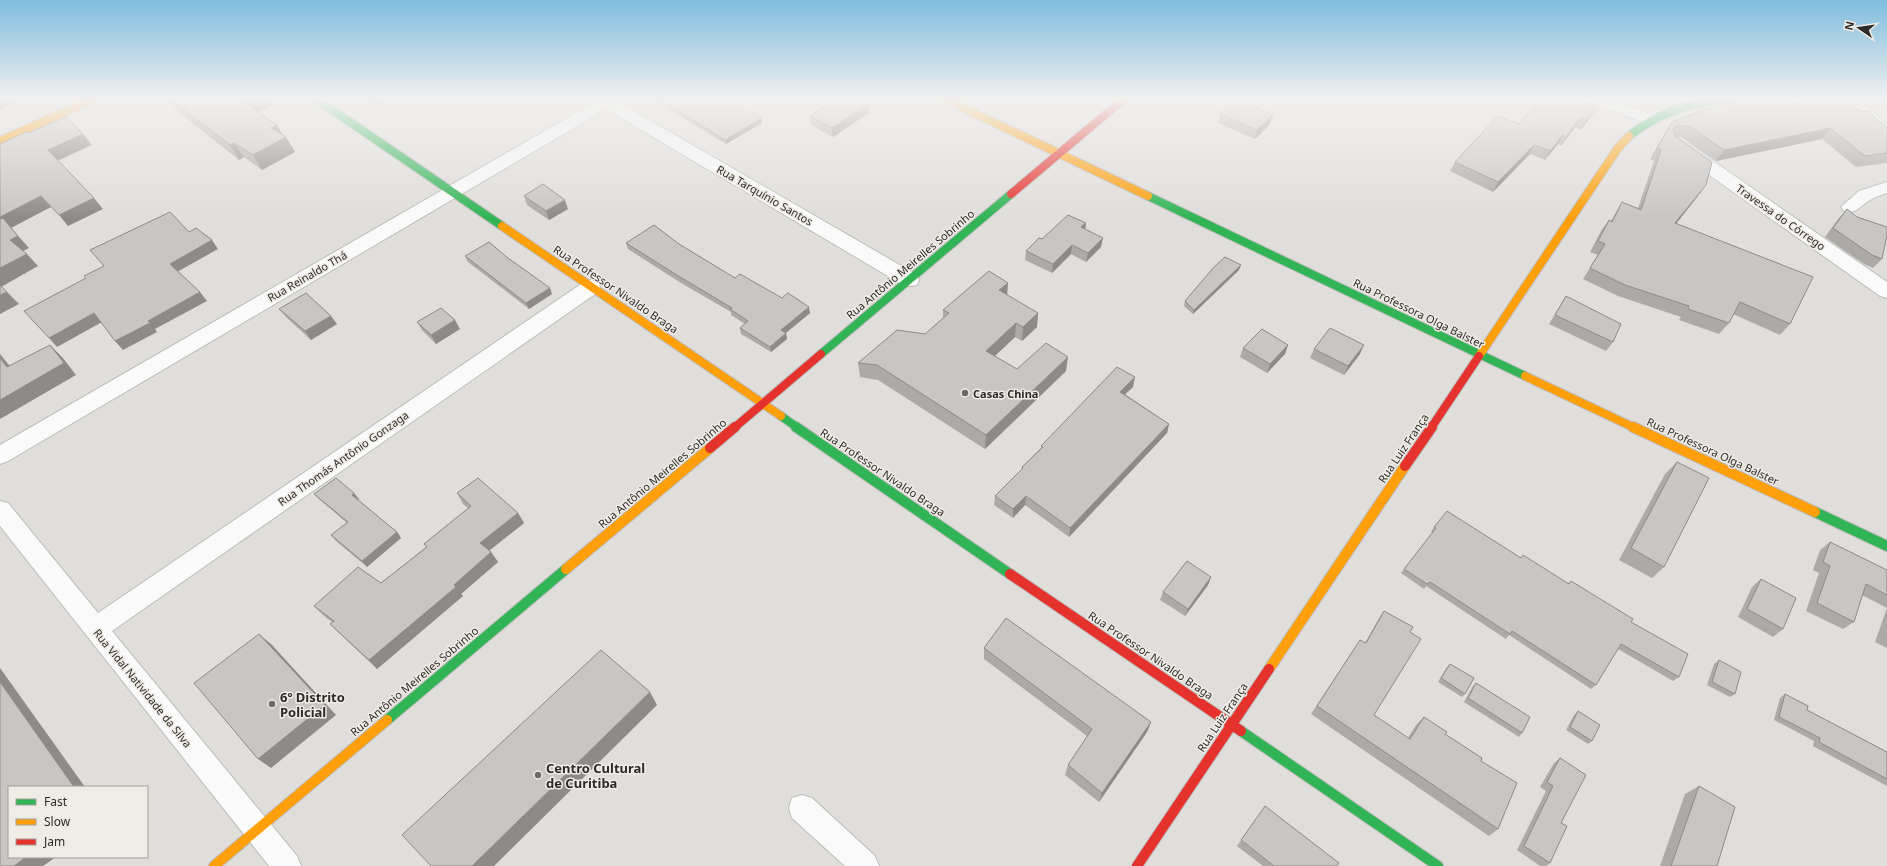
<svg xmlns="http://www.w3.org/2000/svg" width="1887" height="866" font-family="'Noto Sans',sans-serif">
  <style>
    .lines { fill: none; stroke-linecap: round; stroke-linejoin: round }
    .street-casing { stroke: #bdbcba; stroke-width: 2 }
    .fast-far1-casing { stroke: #bdbcba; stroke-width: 10 }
    .fast-casing { stroke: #bdbcba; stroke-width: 12 }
    .slow-far1-casing { stroke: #bdbcba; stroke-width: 10 }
    .slow-casing { stroke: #bdbcba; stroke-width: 12 }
    .jam-far1-casing { stroke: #bdbcba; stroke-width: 10 }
    .jam-casing { stroke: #bdbcba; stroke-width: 12 }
    .street { fill: #fafafa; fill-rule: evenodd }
    .fast-far1 { stroke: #30b455; stroke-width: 8 }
    .fast { stroke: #30b455; stroke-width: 10 }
    .slow-far1 { stroke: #ff9f0a; stroke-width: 8 }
    .slow { stroke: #ff9f0a; stroke-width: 10 }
    .jam-far1 { stroke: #e5322d; stroke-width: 8 }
    .jam { stroke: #e5322d; stroke-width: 10 }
    .wall { fill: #acaaa9 }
    .shaded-wall { fill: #8c8b89 }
    .building { fill: #c8c6c4; stroke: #8c8b89 }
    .poi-dot { fill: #6c6a67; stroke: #efece6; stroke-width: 1.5 }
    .labels { text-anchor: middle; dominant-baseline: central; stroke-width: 3; stroke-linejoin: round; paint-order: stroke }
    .street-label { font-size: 11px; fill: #2d2b29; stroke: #efece6 }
    .poi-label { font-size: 11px; font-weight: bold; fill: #2d2b29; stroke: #efece6; text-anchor: start }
    .near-poi-label { font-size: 13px; font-weight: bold; fill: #2d2b29; stroke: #efece6; text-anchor: start }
  </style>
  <rect width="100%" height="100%" fill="#e0dedb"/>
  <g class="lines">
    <defs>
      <g id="street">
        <path d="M591,98H622L618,102L917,275L919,280L917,285L910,286L903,285L606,109L8,461L0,464V445L595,102Z"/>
        <path d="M1583,98H1606L1656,116L1658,119L1656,122L1650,124L1644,122L1585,101Z"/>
        <path d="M1839,98H1856L1887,125V138L1881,136Z"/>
        <path d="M1687,146L1693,147L1887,282V298L1880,296L1681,155L1679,151L1681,147Z"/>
        <path d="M1887,182V193C1882,195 1876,196 1872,199C1861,204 1857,215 1844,211L1841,207L1859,191Z"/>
        <path d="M591,280L598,282L600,287L598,292L112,631L297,856L301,866H269L0,526V501L8,503L98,613L584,282Z"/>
        <path d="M802,795L812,798L875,856L879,866H845L792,818L789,808L792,798Z"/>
      </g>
      <g id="fast-far1">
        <path d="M315,98L502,226"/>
        <path d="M1629,136C1659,112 1691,103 1729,98"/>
        <path d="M1148,196L1525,376"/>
        <path d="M821,354L1011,194"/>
        <path d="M781,416L798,428"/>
      </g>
      <g id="fast">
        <path d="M796,427L1010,574"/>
        <path d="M1815,512L1887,546"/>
        <path d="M387,720L566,569"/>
        <path d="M1241,731L1438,866"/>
      </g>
      <g id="slow-far1">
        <path d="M943,98L1148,196"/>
        <path d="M0,141L96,98"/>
        <path d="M502,226L781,416"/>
        <path d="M1479,356L1618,148L1629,136"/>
        <path d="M1525,376L1635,428"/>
      </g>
      <g id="slow">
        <path d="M1633,427L1815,512"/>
        <path d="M566,569L710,448"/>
        <path d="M1269,669L1405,466"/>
        <path d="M214,866L387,720"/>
      </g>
      <g id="jam-far1">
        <path d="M1011,194L1125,98"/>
        <path d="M734,428L821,354"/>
        <path d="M1431,428L1479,356"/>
      </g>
      <g id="jam">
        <path d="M710,448L735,427"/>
        <path d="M1405,466L1432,427"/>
        <path d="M1010,574L1241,731"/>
        <path d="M1137,866L1269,669"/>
      </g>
    </defs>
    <use href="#street" class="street-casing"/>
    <use href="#fast-far1" class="fast-far1-casing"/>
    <use href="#fast" class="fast-casing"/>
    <use href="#slow-far1" class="slow-far1-casing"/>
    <use href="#slow" class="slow-casing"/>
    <use href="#jam-far1" class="jam-far1-casing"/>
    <use href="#jam" class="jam-casing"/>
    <use href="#street" class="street"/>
    <use href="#fast-far1" class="fast-far1"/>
    <use href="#fast" class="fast"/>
    <use href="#slow-far1" class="slow-far1"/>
    <use href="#slow" class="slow"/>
    <use href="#jam-far1" class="jam-far1"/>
    <use href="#jam" class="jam"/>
  </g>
  <g class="wall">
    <path d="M161,98H266L271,106L259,112L283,136L286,137L295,152L262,170L244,157L239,160Z"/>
    <path d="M361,98H391L378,106Z"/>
    <path d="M415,98H424L420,101Z"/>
    <path d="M654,98H726L762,118V123L726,144L655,101Z"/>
    <path d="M1789,104L1861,112L1887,128V163L1856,167L1822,139L1716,161L1681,137H1676L1698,196L1676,223L1790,324L1780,335L1733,314L1729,323L1719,334L1679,320L1681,317L1618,296L1583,279L1598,255L1590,252L1601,231L1609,220L1611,221L1622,202L1638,208L1654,161L1650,159L1665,133L1672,122Z"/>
    <path d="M1597,106L1592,115L1581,130L1575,127L1561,146L1558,144L1545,160L1530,154L1493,192L1450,171L1455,162L1519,124L1537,109Z"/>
    <path d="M870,112L833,137L811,125L810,116Z"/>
    <path d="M1220,114L1270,124L1255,139L1218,123Z"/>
    <path d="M524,196L568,209L549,220L527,205Z"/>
    <path d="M1847,209L1882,259L1873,268L1864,264L1825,237L1839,218Z"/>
    <path d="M1086,223L1085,229L1101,247L1086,262L1071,254L1052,273L1025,260L1026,251L1042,239Z"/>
    <path d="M626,243L679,244L735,278L782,298L810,313L786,333L787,339L771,352L741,334L740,328L745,324L731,315V312L681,283L628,249Z"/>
    <path d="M465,256L508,258L552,294L529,309L468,262Z"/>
    <path d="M1239,270L1193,314L1184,306L1185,301Z"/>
    <path d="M1007,295L1038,313L1037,327L1022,341L1015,337L995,356L1017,369L1066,371L985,449L878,380L860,377L858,363L925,334L943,318V310Z"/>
    <path d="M1566,296L1613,342L1606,351L1549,324Z"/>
    <path d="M279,309L337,324L311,340L286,317Z"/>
    <path d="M417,322L460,329L436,344L422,330Z"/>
    <path d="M1288,345L1285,354L1267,373L1240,357L1243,348Z"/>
    <path d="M1314,349L1360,354L1344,375L1310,358Z"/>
    <path d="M1133,387L1125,394L1169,424L1167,433L1069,537L1025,505L1013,518L994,505L995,496L1021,470L1022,467L1041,448V446Z"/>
    <path d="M1677,462L1664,567L1652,578L1619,560L1665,474Z"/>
    <path d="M457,493L518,513L524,523L489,551L491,552L498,562L461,594L463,596L377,669L339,633L330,624L332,622L323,615L314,606L381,583L426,547L424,544L468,508L463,504Z"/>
    <path d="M314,494L359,499L358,500L397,532L401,538L367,567L336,541L331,535L347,523L320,500Z"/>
    <path d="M1434,527L1521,558L1568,583L1571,581L1631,622L1679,677L1673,681L1618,649L1596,685L1591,689L1509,635L1506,639L1426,586L1424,589L1401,573L1433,532H1431Z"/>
    <path d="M1830,542L1887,570V608L1862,595L1854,622L1843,629L1806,611L1819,573L1813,570L1820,550Z"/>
    <path d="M1211,577L1208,585L1185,616L1160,600L1163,592Z"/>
    <path d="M1761,579L1783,629L1773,637L1738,617L1752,587Z"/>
    <path d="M1887,608V648L1875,642Z"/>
    <path d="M1384,611L1410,632L1374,715L1408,738L1416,725L1424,717L1445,734L1481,761L1498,829L1489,836L1311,714L1354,649L1365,643L1378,620Z"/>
    <path d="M984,648L1151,722L1147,732L1099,802L1065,775L1068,765L1087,736L984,659Z"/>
    <path d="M1719,660L1735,694L1730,697L1707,685L1714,664Z"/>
    <path d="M1450,664L1465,694L1462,697L1438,682L1447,667Z"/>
    <path d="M1476,683L1522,733L1519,737L1464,702L1473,686Z"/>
    <path d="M1785,694L1807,710L1887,752V786L1813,746L1814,741L1774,720L1780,698Z"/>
    <path d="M1578,711L1592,741L1588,744L1566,730L1574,715Z"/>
    <path d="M1560,758L1561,823L1550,863L1546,866H1540L1517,850L1546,791L1540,787L1554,763Z"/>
    <path d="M1699,786L1717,866H1660L1685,794Z"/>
    <path d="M1261,812L1337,866H1263L1237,846Z"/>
  </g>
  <g class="shaded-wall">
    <path d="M0,98H15L18,102L0,109Z"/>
    <path d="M249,98H266L271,106L252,116L242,101Z"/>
    <path d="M373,98H391L378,106Z"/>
    <path d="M419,98H424L420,101Z"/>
    <path d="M870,103V112L833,137L832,128Z"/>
    <path d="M1597,106L1592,115L1581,130L1586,120Z"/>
    <path d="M1273,115L1270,124L1255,139L1257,130Z"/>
    <path d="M762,118V123L726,144L725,140Z"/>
    <path d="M1580,118L1575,127L1561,146L1566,137Z"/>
    <path d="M277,125L285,138L286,137L295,152L262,170L253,155L271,128Z"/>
    <path d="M1830,128L1822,139L1716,161L1724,150Z"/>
    <path d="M83,134L92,145L57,161L48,150Z"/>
    <path d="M1563,135L1558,144L1545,160L1550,151Z"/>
    <path d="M234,143L244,157L239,160L230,145Z"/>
    <path d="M1534,145L1530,154L1493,192L1498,182Z"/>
    <path d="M1706,185L1698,196L1668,234L1675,223Z"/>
    <path d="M41,196L51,207L11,228L29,248L21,252L10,240L0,221V217Z"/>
    <path d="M94,198L103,209L68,226L59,215Z"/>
    <path d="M565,200L568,209L549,220L546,211Z"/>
    <path d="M1086,223L1085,232L1081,227Z"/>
    <path d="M1103,238L1101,247L1086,262L1088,253Z"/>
    <path d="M212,240L218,249L177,272L170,264Z"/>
    <path d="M1072,245L1071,254L1052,273L1053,264Z"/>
    <path d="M27,254L38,266L1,287L0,286V268Z"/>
    <path d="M1241,265L1239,270L1193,314L1194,310Z"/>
    <path d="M1008,283L1007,298L999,290Z"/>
    <path d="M550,288L552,294L529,309L526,303Z"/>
    <path d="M7,292L19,304L0,314V295Z"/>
    <path d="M200,292L207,301L155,329L157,332L123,350L115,341L148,321Z"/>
    <path d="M809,307L810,313L782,336L781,330Z"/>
    <path d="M94,313L102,322L57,347L49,338Z"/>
    <path d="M1038,313L1037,327L1022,341L1023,327Z"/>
    <path d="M331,316L337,324L311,340L305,331Z"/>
    <path d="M455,320L460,329L436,344L431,335Z"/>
    <path d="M1016,323L1015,337L985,365L986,351Z"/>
    <path d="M786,333L787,339L771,352L770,347Z"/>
    <path d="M50,345L62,357L76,375L0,419V400Z"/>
    <path d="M1288,345L1285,354L1267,373L1270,364Z"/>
    <path d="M1364,345L1360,354L1344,375L1348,366Z"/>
    <path d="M0,354L20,379L7,367L0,358Z"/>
    <path d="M1068,357L1066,371L985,449L986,435Z"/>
    <path d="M1135,377L1133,387L1118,401L1120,392Z"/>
    <path d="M1169,424L1167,433L1069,537L1070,528Z"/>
    <path d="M354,493L359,499L357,501L352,495Z"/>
    <path d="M1026,496L1025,505L1013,518V509Z"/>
    <path d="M518,513L524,523L486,553L480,543Z"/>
    <path d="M397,532L401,538L367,567L362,561Z"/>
    <path d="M491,552L498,562L461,594L463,596L377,669L369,660L454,585Z"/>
    <path d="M1211,577L1208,585L1185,616L1188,609Z"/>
    <path d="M259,634L272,645L336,715L271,768L258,759Z"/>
    <path d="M0,668L85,787H74L0,682Z"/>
    <path d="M650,692L657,705L494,866H472Z"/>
    <path d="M1151,722L1147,732L1099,802L1102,793Z"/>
    <path d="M26,857H56L43,866H14Z"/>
  </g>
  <g class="building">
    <path d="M170,98H249L242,101L277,125L271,128L286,137L253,155L234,143L230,145Z"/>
    <path d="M657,98H726L762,118L725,140Z"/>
    <path d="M839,98H860L870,103L832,128L810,116Z"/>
    <path d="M1545,98H1574L1597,106L1586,120L1580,118L1566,137L1563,135L1550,151L1534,145L1498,182L1455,162L1498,116L1519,124L1534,107L1537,109Z"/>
    <path d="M1754,98H1781L1789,104L1843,98L1861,112L1868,111L1887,128V153L1865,156L1830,128L1724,150L1689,126H1676L1673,130L1675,136L1712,162L1706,185L1675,223L1813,277L1790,324L1740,302L1729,323L1688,309L1689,306L1625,285L1590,268L1605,244L1598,241L1609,220L1612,222L1622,202L1641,210L1661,150L1657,148L1672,122L1706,109Z"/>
    <path d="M1236,99L1273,115L1257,130L1220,114Z"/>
    <path d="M66,117L83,134L48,150L94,198L59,215L41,196L0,217V144L26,132L28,133Z"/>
    <path d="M543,184L565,200L546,211L524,196Z"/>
    <path d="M1847,209L1857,217L1887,227V235L1882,259L1872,255L1833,228Z"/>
    <path d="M170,212L189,232L196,228L212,240L170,264L200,292L148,321L150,323L115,341L94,313L49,338L24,311L86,278L84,276L104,266L90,250Z"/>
    <path d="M1068,215L1086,223L1081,227L1103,238L1088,253L1072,245L1053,264L1026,251L1039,238L1042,239Z"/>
    <path d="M3,218L18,236L10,240L27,254L0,268V219Z"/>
    <path d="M654,225L679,244L735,278L740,274L782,298L788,293L809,307L781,330L786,333L770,347L740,328L748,321L730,309L732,308L680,277L626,243Z"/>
    <path d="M489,242L508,258L550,288L526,303L465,256Z"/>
    <path d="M1225,257L1241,265L1194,310L1185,301L1214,267Z"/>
    <path d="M989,271L1008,283L999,290L1038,313L1023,327L1016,323L986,351L1017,369L1046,343L1068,357L986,435L877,365L858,363L897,330L925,334L949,313L943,310Z"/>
    <path d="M0,285L7,292L0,295Z"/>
    <path d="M306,293L331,316L305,331L279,309Z"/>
    <path d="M1566,296L1621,324L1613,342L1555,315Z"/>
    <path d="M441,308L455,320L431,335L417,322Z"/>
    <path d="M1330,328L1364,345L1348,366L1314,349Z"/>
    <path d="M1262,329L1288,345L1270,364L1243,348Z"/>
    <path d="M50,345L64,363L0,400V358L7,367Z"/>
    <path d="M1117,367L1135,377L1120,392L1169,424L1070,528L1026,496L1013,509L995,496L1023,468L1022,467L1043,447L1041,446Z"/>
    <path d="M1677,462L1709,478L1664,567L1631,548Z"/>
    <path d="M336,478L354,493L352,495L397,532L362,561L331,535L348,522L314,494Z"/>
    <path d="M478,478L518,513L480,543L491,552L454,585L456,587L369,660L330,624L334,621L314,606L358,567L381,583L427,547L424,544L471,506L457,493Z"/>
    <path d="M1447,511L1521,558L1523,555L1569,584L1571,581L1633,619L1631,622L1688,654L1679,677L1621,644L1596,685L1512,631L1510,634L1430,582L1427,584L1404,569L1436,528L1434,527Z"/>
    <path d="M1830,542L1887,570V595L1866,584L1854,622L1817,603L1830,566L1823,562Z"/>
    <path d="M1187,561L1211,577L1188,609L1163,592Z"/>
    <path d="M1761,579L1796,598L1783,629L1747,609Z"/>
    <path d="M1384,611L1413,627L1410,632L1421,639L1374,715L1410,739L1424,717L1447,732L1445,734L1482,758L1481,761L1517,783L1498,829L1317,706L1360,640L1366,643Z"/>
    <path d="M1006,618L1151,722L1102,793L1068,765L1092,729L984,648Z"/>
    <path d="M259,634L325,705L258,759L194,683Z"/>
    <path d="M601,650L650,692L472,866H431L402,835Z"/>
    <path d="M1719,660L1741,672L1735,694L1712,682Z"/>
    <path d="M1450,664L1474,678L1465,694L1441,678Z"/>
    <path d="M0,682L74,787H9V857H26L14,866H0Z"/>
    <path d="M1476,683L1530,717L1522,733L1468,698Z"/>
    <path d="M1785,694L1808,706L1807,710L1887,752V779L1819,742L1820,738L1779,717Z"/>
    <path d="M1578,711L1600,725L1592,741L1570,727Z"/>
    <path d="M1560,758L1586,775L1561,823L1567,826L1550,863L1524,846L1553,786L1547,782Z"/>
    <path d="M1699,786L1735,807L1717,866H1671Z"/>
    <path d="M1265,806L1339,863L1337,866H1274L1241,840Z"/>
  </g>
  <linearGradient id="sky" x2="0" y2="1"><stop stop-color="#7ebcde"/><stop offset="0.45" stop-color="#f1f0ef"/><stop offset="1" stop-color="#f1f0ef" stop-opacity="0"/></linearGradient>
  <rect width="1887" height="219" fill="url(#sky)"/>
  <g class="poi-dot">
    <circle cx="965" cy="393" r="4"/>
    <circle cx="272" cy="704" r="4"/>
    <circle cx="538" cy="775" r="4"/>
  </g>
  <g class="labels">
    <g class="street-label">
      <text transform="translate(765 195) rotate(30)">Rua Tarquínio Santos</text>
      <text transform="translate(1781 217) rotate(35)">Travessa do Córrego</text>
      <text transform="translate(910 264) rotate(-40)">Rua Antônio Meirelles Sobrinho</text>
      <text transform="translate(307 276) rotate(-30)">Rua Reinaldo Thá</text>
      <text transform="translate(616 289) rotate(34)">Rua Professor Nivaldo Braga</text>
      <text transform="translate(1419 313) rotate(26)">Rua Professora Olga Balster</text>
      <text transform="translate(1403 448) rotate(-56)">Rua Luiz França</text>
      <text transform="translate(1713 451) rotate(25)">Rua Professora Olga Balster</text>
      <text transform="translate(343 458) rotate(-35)">Rua Thomás Antônio Gonzaga</text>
      <text transform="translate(883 472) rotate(34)">Rua Professor Nivaldo Braga</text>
      <text transform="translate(662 473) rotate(-40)">Rua Antônio Meirelles Sobrinho</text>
      <text transform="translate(1151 655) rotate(34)">Rua Professor Nivaldo Braga</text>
      <text transform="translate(414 681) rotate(-40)">Rua Antônio Meirelles Sobrinho</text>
      <text transform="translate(143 688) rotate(51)">Rua Vidal Natividade da Silva</text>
      <text transform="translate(1222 717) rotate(-56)">Rua Luiz França</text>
    </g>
    <g class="poi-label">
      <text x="973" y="393">Casas China</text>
    </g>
    <g class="near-poi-label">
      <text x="280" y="697">6º Distrito<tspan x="280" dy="15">Policial</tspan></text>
      <text x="546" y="768">Centro Cultural<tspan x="546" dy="15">de Curitiba</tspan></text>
    </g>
  </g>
  <rect x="8" y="786" width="140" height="72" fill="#efece6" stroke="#a19f9a"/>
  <rect x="16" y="799" width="20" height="6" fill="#30b455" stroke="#a19f9a"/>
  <text x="44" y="806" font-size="12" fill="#2d2b29">Fast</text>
  <rect x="16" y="819" width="20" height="6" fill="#ff9f0a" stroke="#a19f9a"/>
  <text x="44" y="826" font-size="12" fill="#2d2b29">Slow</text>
  <rect x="16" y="839" width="20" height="6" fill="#e5322d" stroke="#a19f9a"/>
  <text x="44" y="846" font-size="12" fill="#2d2b29">Jam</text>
  <g transform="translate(1859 28) rotate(283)" stroke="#efece6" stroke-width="3" paint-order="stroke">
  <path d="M0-3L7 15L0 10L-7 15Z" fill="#2d2b29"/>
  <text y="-6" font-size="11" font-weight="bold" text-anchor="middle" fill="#2d2b29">N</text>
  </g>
</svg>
